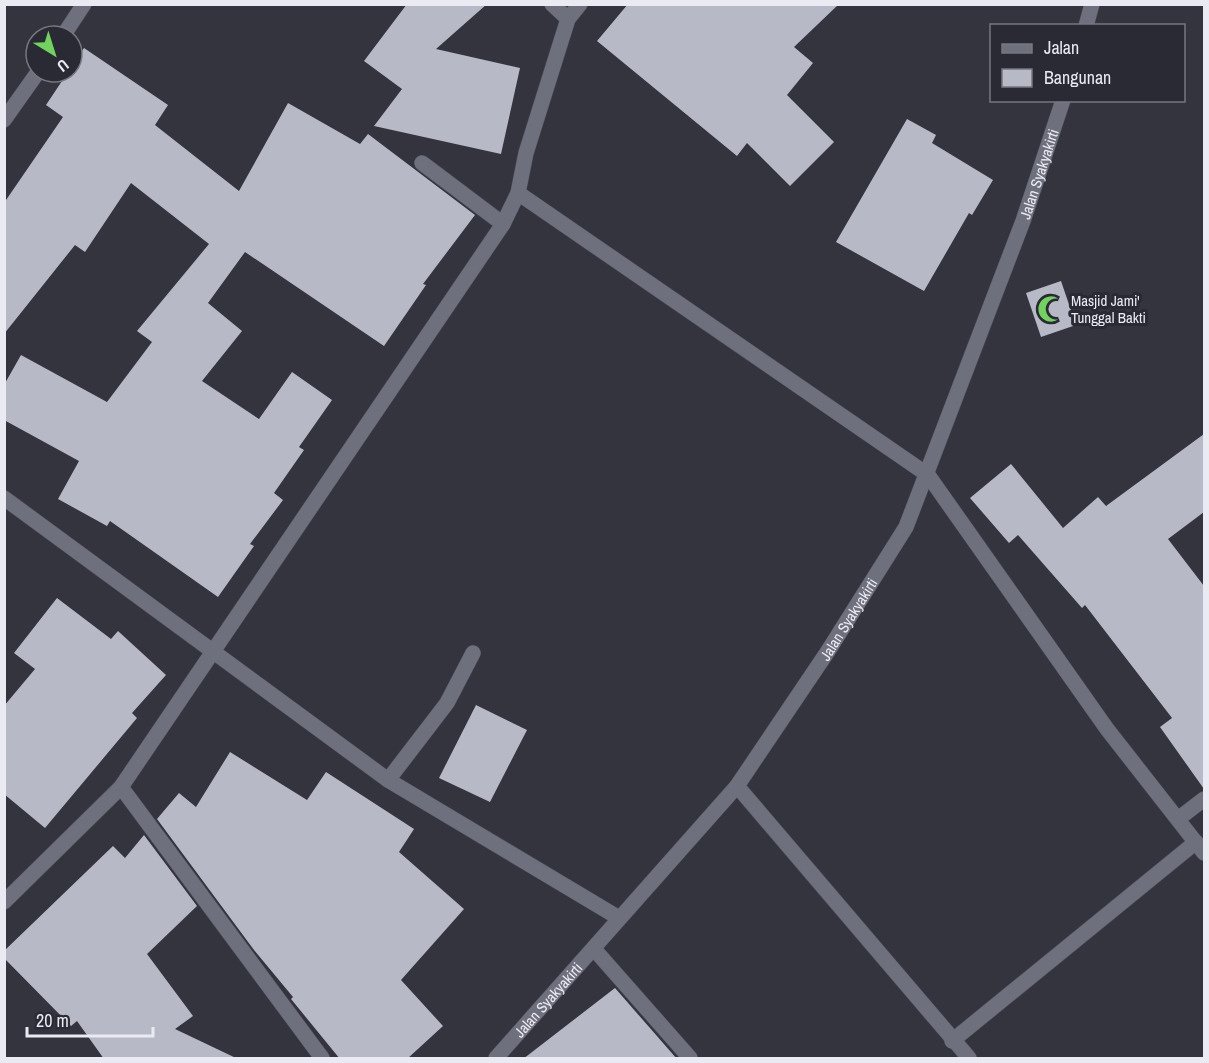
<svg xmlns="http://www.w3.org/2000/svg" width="1209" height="1063" font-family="'Archivo Narrow',sans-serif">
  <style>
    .building { fill: #b8b9c6 }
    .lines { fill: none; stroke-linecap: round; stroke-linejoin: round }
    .minor-casing { stroke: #50515b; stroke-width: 16 }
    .minor { stroke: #6f707e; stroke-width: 15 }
    .labels { text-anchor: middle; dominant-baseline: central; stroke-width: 6; stroke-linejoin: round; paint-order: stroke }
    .street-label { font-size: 15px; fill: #eaebf2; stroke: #292a34 }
    .poi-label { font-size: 15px; fill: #eaebf2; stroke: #292a34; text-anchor: start }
  </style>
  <rect width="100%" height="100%" fill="#33343e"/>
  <g class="building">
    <path d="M407,4H487L436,49L520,68L501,154L374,126L402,89L364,61Z"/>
    <path d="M628,4H839L794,47L813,63L787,95L834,142L790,186L747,143L737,156L597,41Z"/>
    <path d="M84,48L168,105L155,125L239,191L288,103L360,144L368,134L475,215L423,284L426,285L384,346L245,252L208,303L242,331L202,381L259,419L292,372L332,400L299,447L304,450L274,493L283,500L250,544L254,546L218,597L110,521L107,526L58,499L79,461L4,420V385L21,355L107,402L152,342L137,331L209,244L131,183L85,252L75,245L4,334V203L63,117L46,105L68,72H72V66Z"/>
    <path d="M907,119L936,135L932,143L993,180L972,215L969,213L924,291L836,242Z"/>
    <path d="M1061,281L1076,325L1041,337L1026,293Z"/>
    <path d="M1204,434V512L1168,539L1204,586V789L1160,727L1172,718L1085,605L1082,608L1018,535L1009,543L970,498L1011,464L1063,528L1098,497L1106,506Z"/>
    <path d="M57,598L111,639L118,631L166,675L132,713L137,718L45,828L4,794V706L35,669L14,653Z"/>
    <path d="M476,705L527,730L490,802L439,778Z"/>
    <path d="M230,752L307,800L326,772L414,829L399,852L464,909L401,980L443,1026L407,1059H340L291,999L293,997L254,950L157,819L179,793L196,807Z"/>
    <path d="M144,835L197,906L147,954L193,1016L175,1029L238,1059H104L77,1021L71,1026L4,958V951L113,846L125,858Z"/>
    <path d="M615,988L677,1059H523Z"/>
  </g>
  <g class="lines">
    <defs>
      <g id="minor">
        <path d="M552,4L568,19"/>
        <path d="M1086,26L1092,4"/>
        <path d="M63,36L84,4"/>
        <path d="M4,120L38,72"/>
        <path d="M422,163L503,224"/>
        <path d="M518,193L928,475L1107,729L1204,853"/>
        <path d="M4,498L388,780L619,918"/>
        <path d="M388,780L447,703L473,653"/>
        <path d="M737,786L969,1058"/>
        <path d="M121,787L322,1058"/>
        <path d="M1178,819L1204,799"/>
        <path d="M4,902L121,787L503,224L518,193L526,153L568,19L580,4"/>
        <path d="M594,949L690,1058"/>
        <path d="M952,1041L1196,842"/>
        <path id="s1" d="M496,1058L737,786L828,651L906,527L1023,221L1063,100"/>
      </g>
    </defs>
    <use href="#minor" class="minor-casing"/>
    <use href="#minor" class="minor"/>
  </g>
  <defs>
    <symbol id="mosque-bare" viewBox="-9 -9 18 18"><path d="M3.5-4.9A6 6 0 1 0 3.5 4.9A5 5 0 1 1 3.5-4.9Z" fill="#71d35e" stroke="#292a34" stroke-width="2.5" paint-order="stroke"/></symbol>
  </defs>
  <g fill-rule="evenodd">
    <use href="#mosque-bare" x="1032" y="290" width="38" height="38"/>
  </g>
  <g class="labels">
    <g class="street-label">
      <text stroke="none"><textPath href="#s1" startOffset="1050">Jalan Syakyakirti</textPath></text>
      <text stroke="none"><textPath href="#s1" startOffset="564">Jalan Syakyakirti</textPath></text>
      <text stroke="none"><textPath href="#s1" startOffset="78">Jalan Syakyakirti</textPath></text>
    </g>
    <g class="poi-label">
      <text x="1071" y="300">Masjid Jami'<tspan x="1071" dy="17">Tunggal Bakti</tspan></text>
    </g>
  </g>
  <rect width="1209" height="1063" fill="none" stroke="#eaebf2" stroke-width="12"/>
  <rect x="990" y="24" width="195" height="78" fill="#292a34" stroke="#767780" stroke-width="1.5"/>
  <rect x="1002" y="44" width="30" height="9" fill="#6f707e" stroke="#767780" stroke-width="1.5"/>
  <text x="1044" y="54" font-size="18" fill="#eaebf2">Jalan</text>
  <rect x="1002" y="69" width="30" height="18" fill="#b8b9c6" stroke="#767780" stroke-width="1.5"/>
  <text x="1044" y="84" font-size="18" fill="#eaebf2">Bangunan</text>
  <g transform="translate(54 54) rotate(142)"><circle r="28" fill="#292a34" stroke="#767780" stroke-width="1.5"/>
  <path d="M0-4.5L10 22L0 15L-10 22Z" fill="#71d35e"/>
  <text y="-9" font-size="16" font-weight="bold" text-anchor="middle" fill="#eaebf2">U</text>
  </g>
  <path d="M27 1027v9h126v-9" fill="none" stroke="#eaebf2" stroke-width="3"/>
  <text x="36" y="1027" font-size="18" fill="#eaebf2" stroke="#292a34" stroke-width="4.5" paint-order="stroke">20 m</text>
</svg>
